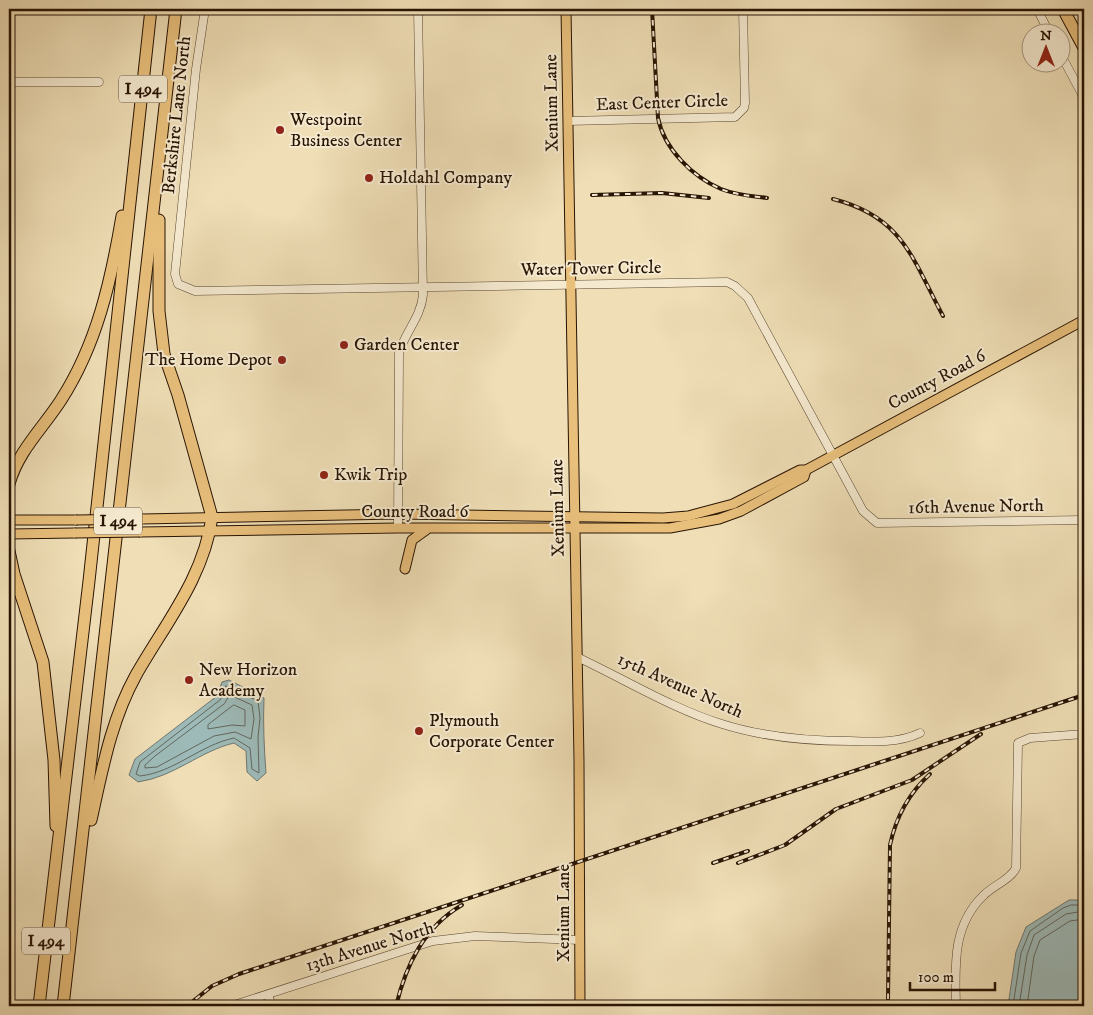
<svg xmlns="http://www.w3.org/2000/svg" width="1093" height="1015" font-family="'IM FELL DW Pica',serif">
  <style>
    .water { fill: #9dbab8; stroke: #6e7870 }
    .lines { fill: none; stroke-linecap: round; stroke-linejoin: round }
    .shore { stroke: #62675e; stroke-width: 1 }
    .minor-casing { stroke: #5a4630; stroke-width: 9 }
    .major-casing { stroke: #281404; stroke-width: 11 }
    .highway-casing { stroke: #281404; stroke-width: 13 }
    .minor { stroke: #f5ead0; stroke-width: 8 }
    .major { stroke: #e8bf7b; stroke-width: 9 }
    .highway { stroke: #e8bf7b; stroke-width: 11 }
    .rail-casing { stroke: #281404; stroke-width: 4 }
    .rail { stroke: #f5ead0; stroke-width: 2; stroke-dasharray: 5.5; stroke-linecap: butt }
    .major-bridge-casing { stroke: #281404; stroke-width: 11; stroke-linecap: butt }
    .major-bridge { stroke: #e8bf7b; stroke-width: 9 }
    .poi-dot { fill: #8f2418; stroke: #f5ead0; stroke-width: 2 }
    .labels { text-anchor: middle; dominant-baseline: central; stroke-width: 4; stroke-linejoin: round; paint-order: stroke }
    .shield { fill: #f5ead0; stroke: #665441; stroke-width: 1 }
    .shield-label { font-size: 16px; font-weight: bold; fill: #281404 }
    .street-label { font-size: 18px; fill: #281404; stroke: #f5ead0 }
    .poi-label { font-size: 18px; fill: #281404; stroke: #f5ead0; text-anchor: start }
  </style>
  <rect width="100%" height="100%" fill="#efdeb6"/>
  <filter id="stains"><feTurbulence type="fractalNoise" baseFrequency=".004" numOctaves="4"/><feColorMatrix values="0 0 0 0 .2 0 0 0 0 .09 0 0 0 0 .02 0 0 0 .5 -.17"/></filter>
  <radialGradient id="worn" r=".72"><stop offset=".6" stop-color="#630" stop-opacity="0"/><stop offset="1" stop-color="#630" stop-opacity=".3"/></radialGradient>
  <g class="water">
    <path d="M229,680L264,698C263,723 264,747 266,773L257,781L247,772L246,751L234,743C200,751 174,777 138,782L129,775L135,759L217,696L222,682Z"/>
    <path d="M1069,900H1084V1006H1008L1016,952L1026,927Z"/>
  </g>
  <g class="lines">
    <g class="shore">
      <path d="M226,686L258,701L260,718L258,737L259,773L252,769L250,748L234,738C200,745 175,772 140,776L136,774L140,762L220,700Z"/>
      <path d="M230,695L252,705L254,719L251,739L235,732L214,736L157,767L145,768V765L155,756L224,704Z"/>
      <path d="M234,705L245,710V726L232,725L208,729V725Z"/>
      <path d="M1013,1006L1021,953L1030,931L1063,908L1071,905H1084"/>
      <path d="M1019,1006L1027,955L1034,935L1066,914L1084,911"/>
      <path d="M1027,1006L1034,956L1040,940L1070,921L1084,919"/>
    </g>
    <defs>
      <g id="minor">
        <path d="M205,9L196,69L175,274L178,284L195,291L727,282L735,286L748,298L863,511L877,523L1084,520"/>
        <path d="M1037,9L1049,32"/>
        <path d="M1060,53L1084,98"/>
        <path d="M9,82H99"/>
        <path d="M568,121L735,117L744,108L745,103L743,9"/>
        <path d="M398,528L399,353C405,332 421,317 423,295L418,9"/>
        <path d="M577,657C622,678 675,710 722,724C763,737 806,741 850,741C873,742 899,743 920,733"/>
        <path d="M268,995L272,1006"/>
        <path d="M231,1006L433,941L475,936L580,940"/>
        <path d="M956,1006C955,966 952,925 984,895C994,885 1010,880 1016,868L1018,743L1030,738L1084,734"/>
      </g>
      <g id="major">
        <path d="M566,9L579,761L580,1006"/>
        <path d="M142,519L398,514L663,518L688,516L733,504L800,470H806L1084,320"/>
        <path d="M9,520H76"/>
        <path d="M140,532L398,528H670L719,519L741,511L804,477L806,470"/>
        <path d="M9,534L75,533"/>
        <path d="M405,569L412,540L426,530"/>
      </g>
      <g id="highway">
        <path d="M1063,9L1084,48"/>
        <path d="M9,484C18,451 43,428 61,400C97,344 111,281 122,216"/>
        <path d="M9,551L14,574L43,662L54,760L56,826"/>
        <path d="M91,820C102,771 111,720 136,675C165,624 204,577 212,517L178,395L164,354L159,311V220"/>
        <path d="M39,1006L89,581L151,9"/>
        <path d="M63,1006L176,9"/>
      </g>
    </defs>
    <use href="#minor" class="minor-casing"/>
    <use href="#major" class="major-casing"/>
    <use href="#highway" class="highway-casing"/>
    <use href="#minor" class="minor"/>
    <use href="#major" class="major"/>
    <use href="#highway" class="highway"/>
    <defs>
      <g id="rail">
        <path d="M652,9L658,118C664,149 693,177 721,189C736,195 752,196 767,198"/>
        <path d="M592,195L662,193L709,198"/>
        <path d="M833,199C903,217 912,258 943,316"/>
        <path d="M713,863L748,851"/>
        <path d="M738,863L785,845L836,809L912,780L981,734"/>
        <path d="M888,999L890,845C896,817 908,794 930,774"/>
        <path d="M187,1006L212,986L239,974L1084,695"/>
        <path d="M396,1006C406,965 424,927 462,905"/>
      </g>
    </defs>
    <use href="#rail" class="rail-casing"/>
    <use href="#rail" class="rail"/>
    <defs>
      <g id="major-bridge">
        <path d="M76,520L142,519"/>
        <path d="M75,533L140,532"/>
      </g>
    </defs>
    <use href="#major-bridge" class="major-bridge-casing"/>
    <use href="#major-bridge" class="major-bridge"/>
  </g>
  <g class="poi-dot">
    <circle cx="280" cy="130" r="5"/>
    <circle cx="369" cy="178" r="5"/>
    <circle cx="344" cy="345" r="5"/>
    <circle cx="282" cy="360" r="5"/>
    <circle cx="324" cy="475" r="5"/>
    <circle cx="189" cy="680" r="5"/>
    <circle cx="419" cy="731" r="5"/>
  </g>
  <g class="labels">
    <g class="shield">
      <rect x="119" y="75.5" width="48" height="27" rx="4"/>
      <rect x="94" y="507.5" width="48" height="27" rx="4"/>
      <rect x="22" y="927.5" width="48" height="27" rx="4"/>
    </g>
    <g class="shield-label">
      <text x="143" y="89">I 494</text>
      <text x="118" y="521">I 494</text>
      <text x="46" y="941">I 494</text>
    </g>
    <g class="street-label">
      <text transform="translate(552 103) rotate(-91)">Xenium Lane</text>
      <text transform="translate(662 103) rotate(-2)">East Center Circle</text>
      <text transform="translate(177 115) rotate(-84)">Berkshire Lane North</text>
      <text transform="translate(591 269) rotate(-1)">Water Tower Circle</text>
      <text transform="translate(937 380) rotate(-28)">County Road 6</text>
      <text transform="translate(976 507) rotate(-1)">16th Avenue North</text>
      <text transform="translate(558 508) rotate(-91)">Xenium Lane</text>
      <text x="415" y="512">County Road 6</text>
      <text transform="translate(680 686) rotate(24)">15th Avenue North</text>
      <text transform="translate(564 913) rotate(-90)">Xenium Lane</text>
      <text transform="translate(370 947) rotate(-17)">13th Avenue North</text>
    </g>
    <g class="poi-label">
      <text x="290" y="120">Westpoint<tspan x="290" dy="21">Business Center</tspan></text>
      <text x="379" y="178">Holdahl Company</text>
      <text x="354" y="345">Garden Center</text>
      <text x="272" y="360" text-anchor="end">The Home Depot</text>
      <text x="334" y="475">Kwik Trip</text>
      <text x="199" y="670">New Horizon<tspan x="199" dy="21">Academy</tspan></text>
      <text x="429" y="721">Plymouth<tspan x="429" dy="21">Corporate Center</tspan></text>
    </g>
  </g>
  <rect width="1093" height="1015" fill="none" stroke="#efdeb6" stroke-width="30"/>
  <rect x="10" y="10" width="1073" height="995" fill="none" stroke="#281404" stroke-width="2.5"/>
  <rect x="15" y="15" width="1063" height="985" fill="none" stroke="#281404"/>
  <g transform="translate(1046 48)"><circle r="24" fill="#f5ead0" stroke="#a3947e"/>
  <path d="M0-4L9 19L0 12L-9 19Z" fill="#8f2418"/>
  <text y="-8" font-size="14" font-weight="bold" text-anchor="middle" fill="#281404">N</text>
  </g>
  <path d="M910 982v8h85v-8" fill="none" stroke="#281404" stroke-width="2.5"/>
  <text x="918" y="982" font-size="15" fill="#281404" stroke="#f5ead0" stroke-width="4" paint-order="stroke">100 m</text>
  <rect width="100%" height="100%" filter="url(#stains)"/>
  <rect width="100%" height="100%" fill="url(#worn)"/>
</svg>
